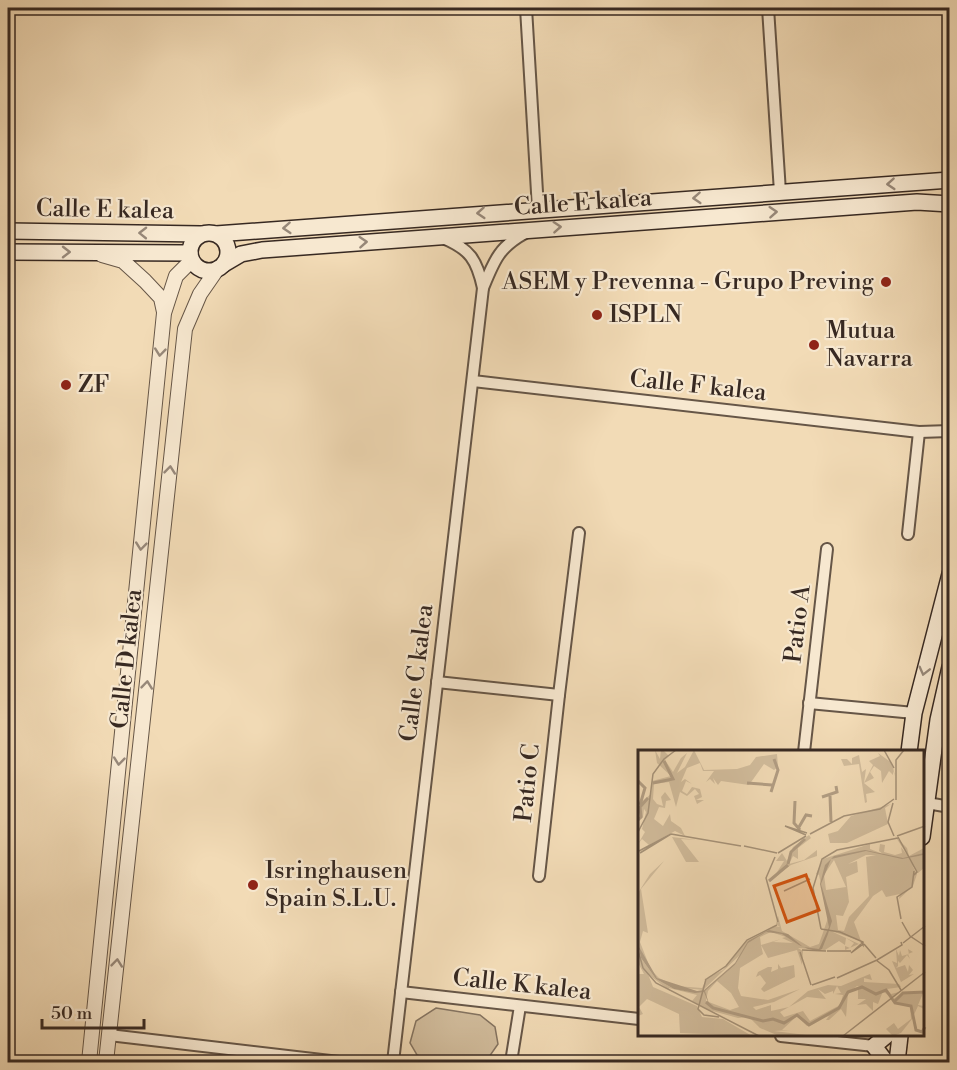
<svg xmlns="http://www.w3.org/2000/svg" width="957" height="1070" font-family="'Libre Bodoni',serif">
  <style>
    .green { fill: #d2bd9d; stroke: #847360; stroke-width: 1.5 }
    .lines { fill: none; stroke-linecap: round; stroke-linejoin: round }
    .minor-casing { stroke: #665647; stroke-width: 14 }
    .tertiary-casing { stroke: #665647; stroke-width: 16 }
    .secondary-casing { stroke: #372922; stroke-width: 18 }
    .minor { stroke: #f7e8d0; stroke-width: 10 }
    .tertiary { stroke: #f7e8d0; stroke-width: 14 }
    .secondary { stroke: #f7e8d0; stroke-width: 15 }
    .oneway { stroke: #978879 }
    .poi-dot { fill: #8f2418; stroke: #f7e8d0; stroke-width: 2 }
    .labels { text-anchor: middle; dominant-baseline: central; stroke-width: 4.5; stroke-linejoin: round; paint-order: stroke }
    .street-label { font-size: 24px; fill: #372922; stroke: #f7e8d0 }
    .poi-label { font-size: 24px; fill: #372922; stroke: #f7e8d0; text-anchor: start }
    .inset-river { fill: none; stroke: #b29e84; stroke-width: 3 }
    .inset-road { fill: none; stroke: #a7947b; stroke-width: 1.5 }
    .view { fill: #d6540e; fill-opacity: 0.15; stroke: #d6540e; stroke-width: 3 }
    .inset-edge { fill: none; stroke: #372922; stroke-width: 3 }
  </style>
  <rect width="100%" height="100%" fill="#f2dbb6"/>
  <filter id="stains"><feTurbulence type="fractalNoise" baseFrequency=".00333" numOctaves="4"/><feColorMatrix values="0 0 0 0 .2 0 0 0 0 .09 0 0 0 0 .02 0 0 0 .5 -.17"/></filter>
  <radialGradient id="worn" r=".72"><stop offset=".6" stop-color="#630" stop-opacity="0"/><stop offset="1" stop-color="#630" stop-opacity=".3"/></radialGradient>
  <path class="green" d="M436,1008L480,1015L495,1027L498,1044L489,1057L481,1062H436L417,1055L410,1043L416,1021Z"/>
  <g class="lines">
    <defs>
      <g id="minor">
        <path d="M526,8L538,209"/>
        <path d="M768,8L780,192"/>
        <path d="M443,238C470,249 477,260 483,288"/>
        <path d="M473,381L919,432L950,431"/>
        <path d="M908,534L919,432"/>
        <path d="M437,682L559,695"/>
        <path d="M809,703L914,713"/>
        <path d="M804,752L827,549"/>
        <path d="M927,803L950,807"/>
        <path d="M539,876L559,695L579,533"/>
        <path d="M401,992L639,1019"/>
        <path d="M109,1035L339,1062"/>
        <path d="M781,1036L874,1046"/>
        <path d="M393,1062L483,288C494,261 499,247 525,233"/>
        <path d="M511,1062L520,1006"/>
      </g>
      <g id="tertiary">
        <path d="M102,255L123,261L145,281L161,298L164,312"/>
        <path d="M89,1062L164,313L176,276L192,260"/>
        <path d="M106,1062L185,329L200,294L218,268"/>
      </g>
      <g id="secondary">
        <path d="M8,231L201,234"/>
        <circle cx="209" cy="252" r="19"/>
        <path d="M216,234L950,180"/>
        <path d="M8,252L190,253"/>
        <path d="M224,264L241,254L262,250L917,202L950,204"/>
        <path d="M909,752L914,713L950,574"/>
        <path d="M922,837L938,720L950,667"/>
        <path d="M886,1062L874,1046L886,1036"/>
        <path d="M897,1062L900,1036"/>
      </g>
    </defs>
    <use href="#minor" class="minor-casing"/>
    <use href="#tertiary" class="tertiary-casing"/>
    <use href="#secondary" class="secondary-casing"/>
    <use href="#minor" class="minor"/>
    <use href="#tertiary" class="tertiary"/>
    <use href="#secondary" class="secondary"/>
  </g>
  <defs><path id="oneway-chevron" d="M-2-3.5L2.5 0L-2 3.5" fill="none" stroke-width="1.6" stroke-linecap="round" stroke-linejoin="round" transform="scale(1.5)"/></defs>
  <g class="oneway">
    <use href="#oneway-chevron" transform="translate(891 184) rotate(176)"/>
    <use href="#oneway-chevron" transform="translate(697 198) rotate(176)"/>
    <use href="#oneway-chevron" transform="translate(773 212) rotate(-4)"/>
    <use href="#oneway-chevron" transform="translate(481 213) rotate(176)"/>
    <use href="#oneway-chevron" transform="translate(557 227) rotate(-4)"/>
    <use href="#oneway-chevron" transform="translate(287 228) rotate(176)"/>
    <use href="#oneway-chevron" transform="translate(143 233) rotate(-179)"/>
    <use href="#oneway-chevron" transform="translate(363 242) rotate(-4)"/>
    <use href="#oneway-chevron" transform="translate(66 252)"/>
    <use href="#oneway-chevron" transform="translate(160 352) rotate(96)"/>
    <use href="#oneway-chevron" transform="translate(170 470) rotate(-84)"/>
    <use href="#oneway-chevron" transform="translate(141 546) rotate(96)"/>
    <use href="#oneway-chevron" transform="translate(924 671) rotate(104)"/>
    <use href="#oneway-chevron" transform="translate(147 685) rotate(-84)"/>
    <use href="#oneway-chevron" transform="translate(119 761) rotate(96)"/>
    <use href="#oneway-chevron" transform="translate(117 963) rotate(-84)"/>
  </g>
  <g class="poi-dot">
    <circle cx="886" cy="282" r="6"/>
    <circle cx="597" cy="315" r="6"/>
    <circle cx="814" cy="345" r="6"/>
    <circle cx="66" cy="385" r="6"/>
    <circle cx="253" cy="885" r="6"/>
  </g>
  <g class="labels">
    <g class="street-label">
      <text transform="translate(583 203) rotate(-4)">Calle E kalea</text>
      <text transform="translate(105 210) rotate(1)">Calle E kalea</text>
      <text transform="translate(698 386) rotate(6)">Calle F kalea</text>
      <text transform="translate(798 624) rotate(-83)">Patio A</text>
      <text transform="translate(127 659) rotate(-84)">Calle D kalea</text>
      <text transform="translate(417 673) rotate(-83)">Calle C kalea</text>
      <text transform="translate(528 783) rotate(-84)">Patio C</text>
      <text transform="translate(522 985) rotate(6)">Calle K kalea</text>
    </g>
    <g class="poi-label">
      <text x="874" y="282" text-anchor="end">ASEM y Prevenna - Grupo Preving</text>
      <text x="609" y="315">ISPLN</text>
      <text x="826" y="331">Mutua<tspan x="826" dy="28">Navarra</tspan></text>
      <text x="78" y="385">ZF</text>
      <text x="265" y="871">Isringhausen<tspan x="265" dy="28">Spain S.L.U.</tspan></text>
    </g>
  </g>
  <g transform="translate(638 750)">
    <rect width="286" height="286" fill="#f2dbb6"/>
    <path d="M17,0L22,9L23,0L26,1L31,6L27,10L35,22L43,8L49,3L39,23L47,17L56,0L66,20L99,19L112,15L118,7L139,4L140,17L136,20L126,14L111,35L83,31L80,35L75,28L77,34L72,29L68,32L76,21H65L62,13L49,18L43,32L47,29L54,34L48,31L44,41L49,44L54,37L62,39L64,47L58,50H66L59,54L56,46L61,44L57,39L49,46L42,42L38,57L31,32L16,34L15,49L19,54L25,56L23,47L27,42L33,50L28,51L27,58L21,57L16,69L25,76L32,64L33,71L43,78L37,81L43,78L47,86L37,81L11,95L4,89L0,94L7,82L4,79L8,62L6,59L5,67L3,69V52L13,44L14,31L33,26L19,13ZM240,3L254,13L257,26L255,21V25L251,21L244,33L243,21L236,16L232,22L236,28L226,33L237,42L228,44L229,52L227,53L221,14L206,16L203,9H209L214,14V8L221,5L224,22L228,19L226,33L235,15L231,11L242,6ZM253,54L247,58L250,74L209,93H192L190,84L200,81L213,66ZM171,85L173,88L160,98V109L155,106L151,114L166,110L179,100V106L153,115L136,127L146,111H138L144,103L149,111L155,97ZM257,86L269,98L271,106L286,98V103L278,106L286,105V118L280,123L274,115L279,124L275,136L261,149L262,144L248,147L244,140L235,146L216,172L223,191L193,181L221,194L207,200V196L212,198L216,193L208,188L207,195L201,191L187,200L160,198L165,201L164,215L159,200L130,208L123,195L125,204L102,218L100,238L103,246L130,250L162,239L136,252L115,257L118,260L133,255V261L151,257L170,241L190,235L203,236L232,224L234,230L226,228V232L261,234L263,237L249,239L253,244L261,242L258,245L253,248L245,241L240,254L235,252V261L228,254L219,255L228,249H220V240L225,237L219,236L210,243L208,267L203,259L191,270H188L191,266L182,268L169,276L159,266L144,280H153L136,281L176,286H141L122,278L111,267L100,268L71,260L54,251L59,245L31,238L32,241L10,224L15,237L59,256L64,267L85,269L114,286L42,283L41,264L9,249L1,257L5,264L0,266V224H6L0,213V197L3,208L18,229L36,239L57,242L68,240L97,215L102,205L65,240L37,237L19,228L13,221L0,195V143L12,124L26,111L3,139L10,183L5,181L2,192L13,220L21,228L38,236L64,238L70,227L85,220L108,192L136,176L142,177L138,174L140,166L144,181L172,197L181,194L190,168L181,125L178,124L185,109L232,94V99L245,104L241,101L242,94L247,95L246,102L257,105L264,103L263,97L270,106ZM228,105H238L228,107L231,146L211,167L206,181L200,180L198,165L205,166L211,152L208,127L220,122L219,111L210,114ZM196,110L208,137L188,140L186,125ZM133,182L148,187L144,188L155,193L135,192L143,189L123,195L122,187ZM79,231L93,243L101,257L92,260L68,251L70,241ZM199,236L203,243L197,244L205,245L202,255L172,271L165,261L146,267L142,262L169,247L188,249L180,239L187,244L195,241V244ZM34,87L59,90L43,89L61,112H48ZM258,199L261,206L262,200L264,206L271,204L270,199L275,202L270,204L272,209L269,205L262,213L260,211V216L258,218L267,215L270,222L271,215L275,220L271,225L276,224L263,232L254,211L259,213ZM140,214L143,218L156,215L157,227L126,242L123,239L128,233L122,225L118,227L120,222L130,217H134L133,222L140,219ZM286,241L280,255L286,256V259L280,256L274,269L263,283L255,286L248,279L256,273L260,279L273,269L272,257L254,250L264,243Z" fill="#d2bd9d" fill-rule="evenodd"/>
    <path d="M227,100L265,108L286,103V105L264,109L228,101L193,109L183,134L194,171L190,184L184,199L180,201L170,199L161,195L144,184L128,182L110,193L97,215L67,241L72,257L66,242L57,243L36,239L18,229L3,208L0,195L19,228L59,241L66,240L97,213L110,191L131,180L150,184L165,197L181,199L191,177L182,134L187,115L196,106Z" fill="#b29e84"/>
    <path class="inset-river" d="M0,31L7,38L2,55M15,33L35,29L26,11M109,33L134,35M133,42L140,20L136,9M192,46L193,72M184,47L199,42L198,36M157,51L156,73L162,80M0,70L3,67L2,57L10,48M161,77L168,65L174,66M150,114L153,102L167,89M131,131L150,115M257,251L265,243L287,242M68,252L75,258L125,271L135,269L146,273L159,265L171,275L201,258L210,242L224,237L238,244L248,240L257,253L273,256L278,280L284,282L287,277"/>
    <path class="inset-road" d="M246,0L256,18M258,50V10L266,0M255,53L250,72L256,86M0,82L10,63L15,24L26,9L38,0M33,84L103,96M172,84L206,66L242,59L256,49M168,85L147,76L169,83M259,86L287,76M260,87L279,122L276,125M106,96L139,103M1,101L33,84L2,103M140,103L168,86M137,107L128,128L140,172M146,141L172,129M0,154V193M263,169L259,147L274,137L276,121M264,172L272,186L287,196M183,179L175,138L184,109L199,100L260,88M183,179L202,182L225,192V195L223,192M265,193L287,176M223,194L213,203L224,195M226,194L238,208M0,200L5,218L18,233L121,286M164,200L188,201M189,201H213M162,202L173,235M238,210L251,220L263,240M199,228L239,210L264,195L263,192M68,229L60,259L66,265L81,267M67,230L88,216L109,190L139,175M174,235L197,227M205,286L287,222"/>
    <path class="view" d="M168,125L181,160L149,172L136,136Z"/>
    <rect width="286" height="286" class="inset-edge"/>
  </g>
  <rect width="957" height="1070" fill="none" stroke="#f2dbb6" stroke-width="30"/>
  <rect x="9" y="9" width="939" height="1052" fill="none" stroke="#372922" stroke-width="3"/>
  <rect x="15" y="15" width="927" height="1040" fill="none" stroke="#372922" stroke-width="1.5"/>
  <path d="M42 1019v9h102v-9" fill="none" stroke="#372922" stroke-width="3"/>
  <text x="51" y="1019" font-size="18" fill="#372922" stroke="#f7e8d0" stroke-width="4.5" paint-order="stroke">50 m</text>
  <rect width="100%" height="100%" filter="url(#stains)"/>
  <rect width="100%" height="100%" fill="url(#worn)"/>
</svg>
